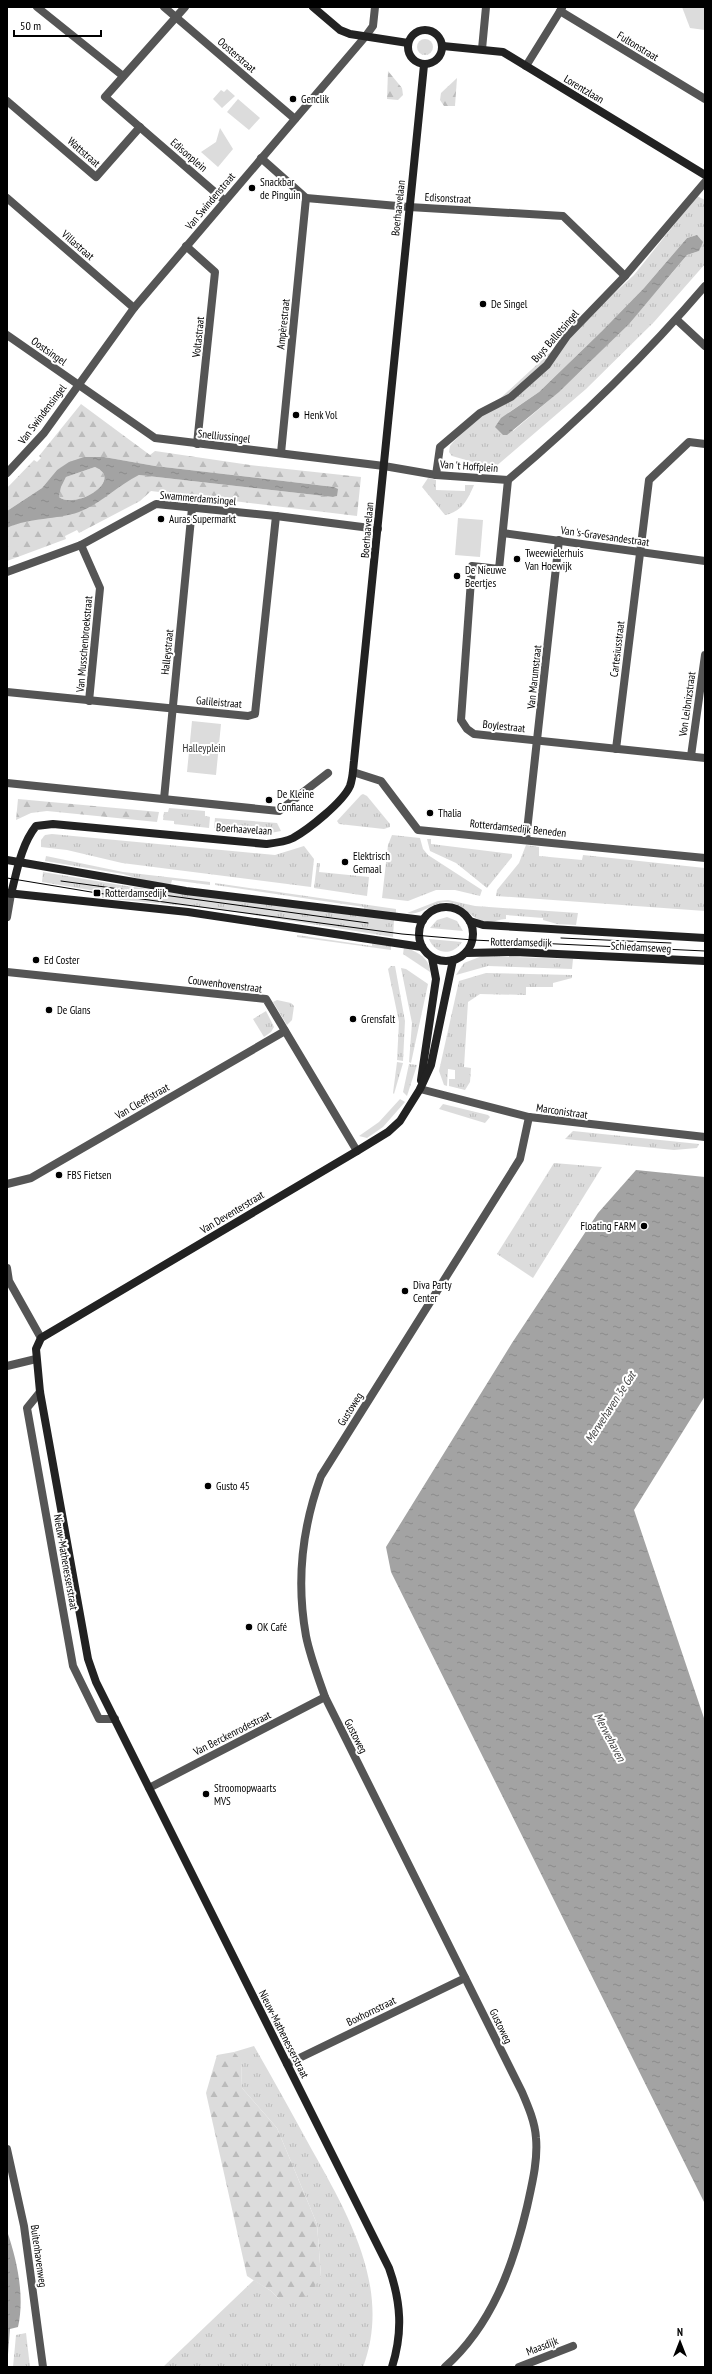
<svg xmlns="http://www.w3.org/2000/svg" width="712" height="2374" font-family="'PT Sans Narrow',sans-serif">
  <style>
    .grass { fill: url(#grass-tufts); fill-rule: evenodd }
    .forest { fill: url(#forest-firs) }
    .park { fill: #dcdcdc }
    .water { fill: url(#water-ripples); fill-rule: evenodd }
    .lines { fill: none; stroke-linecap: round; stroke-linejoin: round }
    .street { stroke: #555; stroke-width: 8 }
    .secondary { stroke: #222; stroke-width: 8 }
    .tram { stroke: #000; stroke-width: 1 }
    .poi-dot { fill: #000; stroke: #fff; stroke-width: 1.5 }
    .labels { text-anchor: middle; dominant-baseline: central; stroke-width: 4; stroke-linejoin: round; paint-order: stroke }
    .street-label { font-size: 11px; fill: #000; stroke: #fff }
    .poi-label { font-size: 11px; fill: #000; stroke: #fff; text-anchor: start }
    .park-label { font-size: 11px; fill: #333; stroke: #fff }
    .water-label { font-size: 12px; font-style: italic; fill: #444; stroke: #fff }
  </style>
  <defs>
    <pattern id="grass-tufts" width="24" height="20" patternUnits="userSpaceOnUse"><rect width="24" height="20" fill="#dcdcdc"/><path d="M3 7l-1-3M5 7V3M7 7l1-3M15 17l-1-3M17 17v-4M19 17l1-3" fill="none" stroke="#bbb"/></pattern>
    <pattern id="forest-firs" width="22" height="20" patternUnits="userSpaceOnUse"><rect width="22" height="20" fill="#dcdcdc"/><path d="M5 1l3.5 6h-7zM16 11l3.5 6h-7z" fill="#bbb"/></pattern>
    <pattern id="water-ripples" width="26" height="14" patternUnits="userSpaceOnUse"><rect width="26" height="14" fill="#a3a3a3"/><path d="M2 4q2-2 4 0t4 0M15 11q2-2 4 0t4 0" fill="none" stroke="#8b8b8b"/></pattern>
  </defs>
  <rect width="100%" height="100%" fill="#fff"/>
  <g class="grass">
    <circle cx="425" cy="47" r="8"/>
    <path d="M697,196L705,200V264L654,322L586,389L494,468L452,456L449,452L450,446L454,441L634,275ZM697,235L699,251L687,255C635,319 578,378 513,431L508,413L539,392L602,331L644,288L687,238Z"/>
    <path d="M428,478L436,480V490L465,491V485H474C468,499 462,512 445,515L422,487Z"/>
    <path d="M363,794L367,796L390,824V827L384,829L339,824L337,821L361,795Z"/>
    <path d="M169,808L205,811V816L210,817L209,828L174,824V821L163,820L164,812H168Z"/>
    <path d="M215,818L277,823L281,831L265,834L214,828Z"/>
    <path d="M52,834L275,855L304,846L314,859L311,887L122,863L67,850L41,847V840L45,835Z"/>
    <path d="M392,835L420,838L423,849L428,855L482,890L480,896L455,890H436L408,901L382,898L388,845Z"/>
    <path d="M427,839H431V844L512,854V857L487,888L456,863L430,851Z"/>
    <path d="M526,845L539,847V856L582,860L583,855L705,868V911L496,896L497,890L519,863Z"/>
    <path d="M46,856L123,872L210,882V885L172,880L171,884L149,882L123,874L45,861Z"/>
    <path d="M317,863H320L319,872L369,877L367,896L314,888Z"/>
    <path d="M43,872L126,886L394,920L393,937L216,909L102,898V892L42,882Z"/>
    <path d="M215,883L396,909V914L364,911V907L215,885Z"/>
    <path d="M448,900L475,906L578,913L576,925L557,924L543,920V918L506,915V919C499,919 493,923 487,922C470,920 464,902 445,902C431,903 421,916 407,913L438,901Z"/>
    <path d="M447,917L457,921L463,931L430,928L437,920Z"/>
    <path d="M297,935L372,946V941L391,945V950L297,937Z"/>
    <path d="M429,939L462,942C453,956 435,955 429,939Z"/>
    <path d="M404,947C416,951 430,958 430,972L403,954Z"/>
    <path d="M482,956H488L573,959L572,969L488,966L456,975L464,963Z"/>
    <path d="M391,966H395L405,1021L403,1061L397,1060L399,1022L388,969Z"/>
    <path d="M401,968L406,969L428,984L411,1063L409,1062L412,1023Z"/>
    <path d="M486,973L572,975V978L553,983V987H526V995L480,994L468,1002L464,1067L471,1068L470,1082L465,1090L449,1086V1079H455V1070L448,1069L447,1086L444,1085L439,1071L459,981Z"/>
    <path d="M277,1000L291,1003L294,1006L292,1020L287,1025L273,1002Z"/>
    <path d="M266,1011L274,1027L271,1032L264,1037L253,1019Z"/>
    <path d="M397,1062L403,1063L394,1094L393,1093Z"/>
    <path d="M409,1064L417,1065L407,1096L403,1092Z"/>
    <path d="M400,1099L405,1102L383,1127L367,1138L359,1136L379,1122Z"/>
    <path d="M443,1104L488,1115L490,1117L485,1123L439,1109Z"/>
    <path d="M573,1131L699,1144L697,1148L674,1150L565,1139Z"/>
    <path d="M554,1163L602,1167L533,1278L497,1254Z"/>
    <path d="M254,2046C274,2081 293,2115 312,2150C349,2216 392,2290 363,2367H163L254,2280L271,2291L279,2299L321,2277L317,2224L277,2128L242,2088L241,2061L234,2052Z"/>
    <path d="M26,2333L30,2367H13L16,2335Z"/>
  </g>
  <g class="forest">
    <path d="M388,71L402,88L403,95L398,100L387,99Z"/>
    <path d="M457,78L455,106H444L440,100L441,93Z"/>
    <path d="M81,404L150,455L155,451L250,465L361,477L357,516L151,491L140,501L79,533L77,530L65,536L66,539L7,561V528L22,521L44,517L139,475L333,497L337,496V489L334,487L155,466L104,457H85L57,470L42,488L7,511V488L34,460L37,462L41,458L39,456Z"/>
    <path d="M95,467C125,480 76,510 59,497L61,487L66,477Z"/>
    <path d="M18,799L159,812L157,822L47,811L31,813L16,820Z"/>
    <path d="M234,2052L241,2060L242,2088L277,2128L317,2224L321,2277L309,2295L294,2300L279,2299L271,2291L247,2276L206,2093L217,2055Z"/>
  </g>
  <g class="park">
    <path d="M682,7H705V30L690,28Z"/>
    <path d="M227,89L235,96L222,108L213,99L221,90L224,92Z"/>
    <path d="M238,99L260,118L249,130L227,112Z"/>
    <path d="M220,128L233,149L218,167L201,152L216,142Z"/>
    <path d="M458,518L483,520L480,557L455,555Z"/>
    <path d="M192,721L221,724L216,775L187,772Z"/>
  </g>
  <g class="water">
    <path d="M697,235L703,242L699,251L687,255L629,324L559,392L507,435H503L495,427L501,418L539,392L602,331L644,288L687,238Z"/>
    <path d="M84,457H104L155,466L334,487L338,489L337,496L333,497L139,475C117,486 102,503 79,512C56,520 31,517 7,528V511L42,488L57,470L69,462ZM95,467C125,480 76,510 59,497L61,487L66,477Z"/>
    <path d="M636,1170L705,1177V1396L634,1510L705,1721V2204L391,1572L386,1547L512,1343L598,1213Z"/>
    <path d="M7,2231C17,2260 25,2296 18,2327L10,2329L7,2367Z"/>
  </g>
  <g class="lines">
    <g class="street">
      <path d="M37,7L123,76"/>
      <path d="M164,7L295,119"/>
      <path d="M185,7L105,97L224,200"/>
      <path d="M560,11L705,99"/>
      <path d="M482,49L486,7"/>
      <path d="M526,66L562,8"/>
      <path d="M7,101L96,177L140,127"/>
      <path d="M261,158L306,198L409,207L563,216L625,276"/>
      <path d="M7,198L134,308"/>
      <path d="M186,246L215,272L197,444"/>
      <path d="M677,320L705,346"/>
      <path d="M7,335L155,438L384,466L436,475L508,480L499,569L472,566L461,720L467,729L474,734L705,758"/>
      <path d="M281,453L306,198"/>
      <path d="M7,473L44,433L134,308L365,37L373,26L375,7"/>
      <path d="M436,475L440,447L480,413L511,397L547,365L567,336L625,276L705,182"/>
      <path d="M508,480C578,421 645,356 705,286"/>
      <path d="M503,533L705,561"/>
      <path d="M81,545L100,588L89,701"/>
      <path d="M7,572L81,545L156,504L276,516L378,529"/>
      <path d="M7,692L248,716L255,714L276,516"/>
      <path d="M616,749L649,480L689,442L705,444"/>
      <path d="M691,756L705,655"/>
      <path d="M353,772L381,781L418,830L705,858"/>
      <path d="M7,783L279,811L328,773"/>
      <path d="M164,799L192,508"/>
      <path d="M526,840L559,540"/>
      <path d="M7,917L11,894"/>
      <path d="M7,972L266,999L357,1151"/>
      <path d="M420,1089L529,1117L705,1137"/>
      <path d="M7,1184L31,1178L285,1031"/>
      <path d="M7,1268L9,1281L41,1338"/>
      <path d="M7,1366L36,1359"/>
      <path d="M40,1392L27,1408L73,1666L99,1719H115"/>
      <path d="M149,1788L325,1697"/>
      <path d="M287,2064L465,1978"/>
      <path d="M7,2149L24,2226L43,2367"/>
      <path d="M445,2367C492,2325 513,2266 527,2207C532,2184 538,2161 536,2138C535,2122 528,2106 522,2092L325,1697C318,1677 310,1656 306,1636C296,1581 302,1528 321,1476L520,1159L529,1117"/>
      <path d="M519,2367L573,2346"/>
    </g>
    <g class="secondary">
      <path d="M313,7L340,30L350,34L408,43"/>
      <circle cx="425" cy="47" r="17"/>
      <path d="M443,46L503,52L705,175"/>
      <path d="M7,860L186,891L423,920"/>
      <path d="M7,893L188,912L422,947"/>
      <path d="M11,894C17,871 21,845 36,826L53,824L266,844C275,843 285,842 293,838C309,829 343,802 350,786C353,778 353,769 354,761L424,65"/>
      <circle cx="446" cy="934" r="27"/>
      <path d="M470,921L483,925L705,938"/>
      <path d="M466,953L515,952L705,961"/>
      <path d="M421,1080L436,979L432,958"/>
      <path d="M392,2367C403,2332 401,2302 389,2268L96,1682L88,1659L40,1392L36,1349L41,1338L357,1151L388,1132L400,1121L420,1089L431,1065L453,960"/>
    </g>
    <g class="tram">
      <path d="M7,878L97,893L402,934L473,940L705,951"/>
      <path d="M61,881L368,923"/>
      <path d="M561,938L671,943"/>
    </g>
  </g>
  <g class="poi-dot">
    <circle cx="293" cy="99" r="4"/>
    <circle cx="252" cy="188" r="4"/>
    <circle cx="483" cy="304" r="4"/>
    <circle cx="296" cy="415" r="4"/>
    <circle cx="161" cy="519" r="4"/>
    <circle cx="517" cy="559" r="4"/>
    <circle cx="457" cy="576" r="4"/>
    <circle cx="269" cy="800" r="4"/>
    <circle cx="430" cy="813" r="4"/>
    <circle cx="345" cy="862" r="4"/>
    <rect x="93" y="889" width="8" height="8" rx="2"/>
    <circle cx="36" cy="960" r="4"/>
    <circle cx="49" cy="1010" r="4"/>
    <circle cx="353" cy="1019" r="4"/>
    <circle cx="59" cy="1175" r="4"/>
    <circle cx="644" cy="1226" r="4"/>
    <circle cx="405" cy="1291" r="4"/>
    <circle cx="208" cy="1486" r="4"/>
    <circle cx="249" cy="1627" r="4"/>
    <circle cx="206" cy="1794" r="4"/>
  </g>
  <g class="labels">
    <g class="street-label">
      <text transform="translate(638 46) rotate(31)">Fultonstraat</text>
      <text transform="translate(237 55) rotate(41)">Oosterstraat</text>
      <text transform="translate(584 89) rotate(31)">Lorentzlaan</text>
      <text transform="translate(84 152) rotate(41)">Wattstraat</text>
      <text transform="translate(189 155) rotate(41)">Edisonplein</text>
      <text transform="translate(448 198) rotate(3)">Edisonstraat</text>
      <text transform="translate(210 201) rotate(-50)">Van Swindenstraat</text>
      <text transform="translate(398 208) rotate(-84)">Boerhaavelaan</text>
      <text transform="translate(78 245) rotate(41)">Villastraat</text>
      <text transform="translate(283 324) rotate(-84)">Ampèrestraat</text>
      <text transform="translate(555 336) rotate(-49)">Buys Ballotsingel</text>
      <text transform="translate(198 337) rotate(-84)">Voltastraat</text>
      <text transform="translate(49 351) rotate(35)">Oostsingel</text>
      <text transform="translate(42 414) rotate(-53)">Van Swindensingel</text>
      <text transform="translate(224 436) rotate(6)">Snelliussingel</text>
      <text transform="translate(469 466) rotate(4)">Van 't Hoffplein</text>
      <text transform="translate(198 498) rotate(5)">Swammerdamsingel</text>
      <text transform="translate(367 530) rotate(-85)">Boerhaavelaan</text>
      <text transform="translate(605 536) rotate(8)">Van 's-Gravesandestraat</text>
      <text transform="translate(84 644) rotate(-85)">Van Musschenbroekstraat</text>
      <text transform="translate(617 649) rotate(-83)">Cartesiusstraat</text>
      <text transform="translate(167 652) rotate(-84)">Halleystraat</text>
      <text transform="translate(534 677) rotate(-84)">Van Marumstraat</text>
      <text transform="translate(219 702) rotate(5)">Galileistraat</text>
      <text transform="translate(687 704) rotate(-82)">Von Leibnizstraat</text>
      <text transform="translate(504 726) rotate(6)">Boylestraat</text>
      <text transform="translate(518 828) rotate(6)">Rotterdamsedijk Beneden</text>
      <text transform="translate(244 829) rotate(4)">Boerhaavelaan</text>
      <text transform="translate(521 942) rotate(1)">Rotterdamsedijk</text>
      <text transform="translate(641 947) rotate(3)">Schiedamseweg</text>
      <text transform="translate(225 984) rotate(7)">Couwenhovenstraat</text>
      <text transform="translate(142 1101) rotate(-30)">Van Cleeffstraat</text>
      <text transform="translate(562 1111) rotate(8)">Marconistraat</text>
      <text transform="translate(232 1212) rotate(-31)">Van Deventerstraat</text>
      <text transform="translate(350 1409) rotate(-58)">Gustoweg</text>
      <text transform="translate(66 1562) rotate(80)">Nieuw-Mathenesserstraat</text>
      <text transform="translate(232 1733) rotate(-27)">Van Berckenrodestraat</text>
      <text transform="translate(356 1736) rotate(63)">Gustoweg</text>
      <text transform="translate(371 2011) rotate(-26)">Boxhornstraat</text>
      <text transform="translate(501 2026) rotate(64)">Gustoweg</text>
      <text transform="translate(284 2034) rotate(63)">Nieuw-Mathenesserstraat</text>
      <text transform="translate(39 2256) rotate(82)">Buitenhavenweg</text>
      <text transform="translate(542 2346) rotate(-21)">Maasdijk</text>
    </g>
    <g class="poi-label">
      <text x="301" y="99">Genclik</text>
      <text x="260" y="182">Snackbar<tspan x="260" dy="13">de Pinguin</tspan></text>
      <text x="491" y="304">De Singel</text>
      <text x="304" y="415">Henk Vol</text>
      <text x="169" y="519">Auras Supermarkt</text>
      <text x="525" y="553">Tweewielerhuis<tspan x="525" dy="13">Van Hoewijk</tspan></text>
      <text x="465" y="570">De Nieuwe<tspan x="465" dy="13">Beertjes</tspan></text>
      <text x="277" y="794">De Kleine<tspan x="277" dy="13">Confiance</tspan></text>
      <text x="438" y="813">Thalia</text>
      <text x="353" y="856">Elektrisch<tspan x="353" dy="13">Gemaal</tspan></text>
      <text x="105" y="893">Rotterdamsedijk</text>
      <text x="44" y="960">Ed Coster</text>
      <text x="57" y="1010">De Glans</text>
      <text x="361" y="1019">Grensfalt</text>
      <text x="67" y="1175">FBS Fietsen</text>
      <text x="636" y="1226" text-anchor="end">Floating FARM</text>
      <text x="413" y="1285">Diva Party<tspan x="413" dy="13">Center</tspan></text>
      <text x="216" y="1486">Gusto 45</text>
      <text x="257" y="1627">OK Café</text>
      <text x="214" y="1788">Stroomopwaarts<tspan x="214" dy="13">MVS</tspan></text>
    </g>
    <g class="park-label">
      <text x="204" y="748">Halleyplein</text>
    </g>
    <g class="water-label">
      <text transform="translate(610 1407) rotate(-57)">Merwehaven 3e Gat</text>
      <text transform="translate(610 1737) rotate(62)">Merwehaven</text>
    </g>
  </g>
  <rect width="712" height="2374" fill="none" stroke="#000000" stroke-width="16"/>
  <g transform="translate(680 2342)" stroke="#ffffff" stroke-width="3" paint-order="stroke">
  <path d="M0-3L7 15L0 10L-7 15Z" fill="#000000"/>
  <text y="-6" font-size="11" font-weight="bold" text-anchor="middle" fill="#000000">N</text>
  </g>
  <path d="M14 30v6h87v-6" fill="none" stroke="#000000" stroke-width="2"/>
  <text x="20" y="30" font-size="12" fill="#000000" stroke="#ffffff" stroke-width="3" paint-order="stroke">50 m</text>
</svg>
